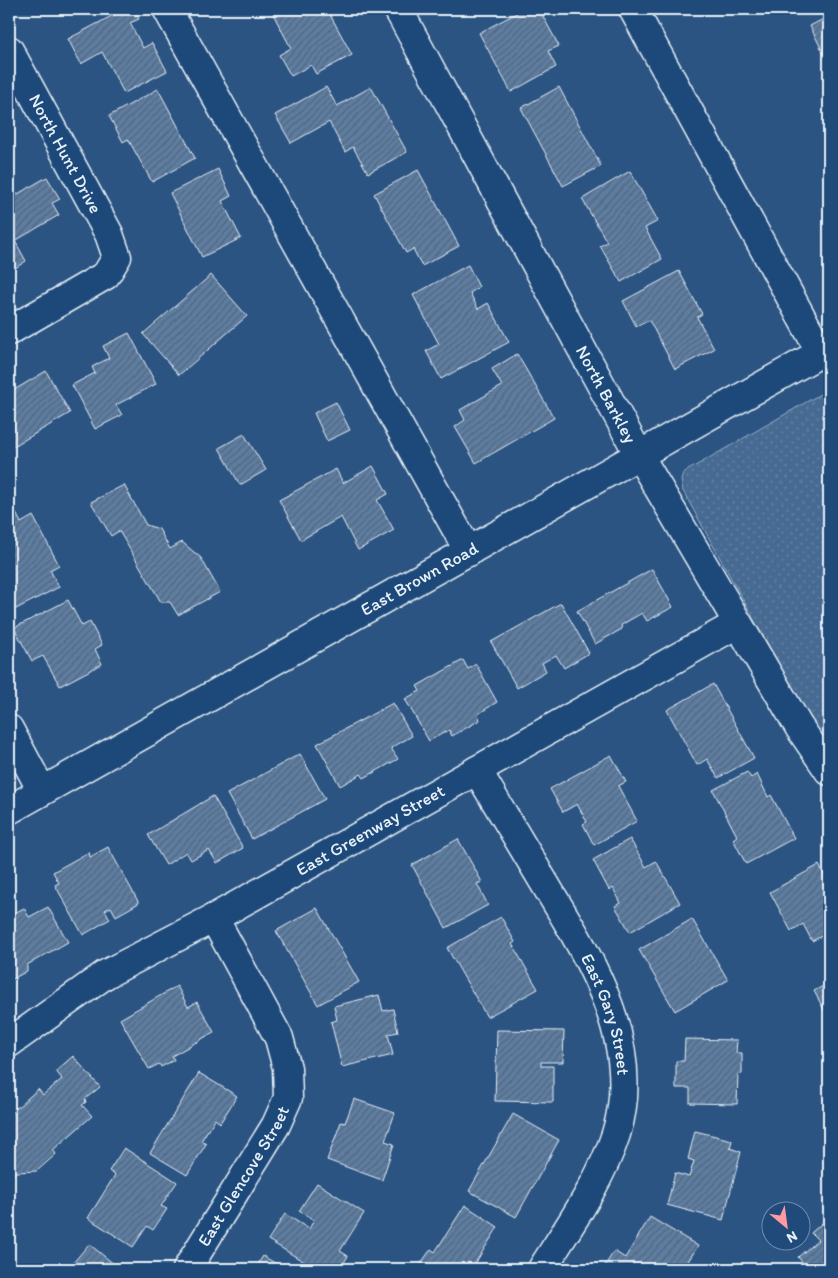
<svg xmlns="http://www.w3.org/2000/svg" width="838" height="1278" font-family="Itim,sans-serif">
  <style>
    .grass { fill: url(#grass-dots); stroke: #98aec6 }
    .building { fill: url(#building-hatch); stroke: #e8f1f8 }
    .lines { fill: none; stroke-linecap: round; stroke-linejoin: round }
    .minor-casing { stroke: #e8f1f8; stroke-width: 31 }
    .major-casing { stroke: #e8f1f8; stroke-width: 31 }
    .minor { stroke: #1f4a7a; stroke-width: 28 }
    .major { stroke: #1f4a7a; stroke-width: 28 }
    .labels { text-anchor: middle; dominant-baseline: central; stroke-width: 4; stroke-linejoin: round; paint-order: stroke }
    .street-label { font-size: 18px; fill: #e8f1f8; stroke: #1f4a7a }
  </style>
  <defs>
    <pattern id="grass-dots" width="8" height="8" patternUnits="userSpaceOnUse" patternTransform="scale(1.25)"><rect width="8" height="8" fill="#476b93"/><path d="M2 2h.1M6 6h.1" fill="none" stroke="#6281a3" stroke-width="1.8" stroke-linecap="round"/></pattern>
    <pattern id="building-hatch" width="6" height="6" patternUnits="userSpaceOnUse" patternTransform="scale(1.25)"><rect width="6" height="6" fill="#5d7da1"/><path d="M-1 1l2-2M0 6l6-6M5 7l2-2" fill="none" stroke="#53657a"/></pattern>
  </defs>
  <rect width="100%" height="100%" fill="#2b5482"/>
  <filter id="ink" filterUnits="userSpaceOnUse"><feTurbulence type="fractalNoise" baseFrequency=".02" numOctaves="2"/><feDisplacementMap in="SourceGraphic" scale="10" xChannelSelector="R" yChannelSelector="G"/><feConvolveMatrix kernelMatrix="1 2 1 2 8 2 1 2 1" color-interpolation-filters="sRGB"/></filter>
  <g filter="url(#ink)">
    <path class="grass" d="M829,389V750L799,701L683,491L681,480L683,473Z"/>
    <g class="building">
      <path d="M125,9H133L139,19L130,23L143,48L152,43L167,71L124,93L102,52L81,64L68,39Z"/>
      <path d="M279,9H327L352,55L316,74L311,65L291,76L279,55L291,48L273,14L280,11Z"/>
      <path d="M524,9H539L559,46L548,51L556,67L511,92L479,33Z"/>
      <path d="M829,16V64L810,26Z"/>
      <path d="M326,87L337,106L371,87L407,152L368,173L353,147L345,152L329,122L291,143L275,115Z"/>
      <path d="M559,87L601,166L563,186L521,108Z"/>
      <path d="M158,89L195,158L152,182L128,139L123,142L109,116Z"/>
      <path d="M218,169L231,196L222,201L241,238L202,257L170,193Z"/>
      <path d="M418,170L459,246L422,266L413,249L406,253L374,194Z"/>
      <path d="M630,171L658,221L645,228L662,259L621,282L600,246L607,242L582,199Z"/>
      <path d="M47,177L60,199L52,203L59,215L15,241L26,261L9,272V199Z"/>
      <path d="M468,265L479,287L470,293L478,309L488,303L509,342L441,379L426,351L439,344L413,295Z"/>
      <path d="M679,271L702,314L697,317L714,349L675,369L649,320L636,326L623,301Z"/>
      <path d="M211,275L247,316L179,375L143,334Z"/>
      <path d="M129,333L156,384L116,405L122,415L95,429L72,385L95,373L92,367L109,358L103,346Z"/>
      <path d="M517,354L554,418L476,463L455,427L465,420L460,410L502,386L492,369Z"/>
      <path d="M46,371L70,413L9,449V393Z"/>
      <path d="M336,402L350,430L327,441L314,413Z"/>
      <path d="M244,434L266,470L240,485L219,448Z"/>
      <path d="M373,466L388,494L377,500L394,530L358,550L341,517L301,540L279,500L336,469L343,483Z"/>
      <path d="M124,485L146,525L159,529L170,549L182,542L201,558L220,592L178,615L170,602H161L119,531L111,536L91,502Z"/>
      <path d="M15,511L21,523L33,516L59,565L50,570L59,587L12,611L9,606V515Z"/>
      <path d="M652,569L673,607L647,621L642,613L621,625L622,629L595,644L577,611Z"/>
      <path d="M68,600L82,626L90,622L102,645L95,649L102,664L60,686L43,656L32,661L14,628Z"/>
      <path d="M561,603L589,653L564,668L556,655L542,663L546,671L517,688L491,642Z"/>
      <path d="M463,660L468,669L476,664L497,702L478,714L480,720L452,736L449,730L429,741L405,699L420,691L417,686Z"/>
      <path d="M713,684L754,758L718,778L707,759L697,765L667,710Z"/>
      <path d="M393,703L412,736L391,748L398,759L364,778L361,774L340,786L317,744Z"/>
      <path d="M300,754L325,799L252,839L227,794Z"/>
      <path d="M611,755L626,782L618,786L637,821L594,845L583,824L587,822L577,804L563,812L550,789Z"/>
      <path d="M747,772L751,778L757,774L768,797L771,795L794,838L746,864L733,839L737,836L713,790Z"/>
      <path d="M213,796L243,848L217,863L209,850L191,860L186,852L166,865L148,835Z"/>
      <path d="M458,839L482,882L477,884L488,905L446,928L412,865Z"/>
      <path d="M630,839L646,867L656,861L680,903L630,932L615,906L621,903L613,888L609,890L593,860Z"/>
      <path d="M108,847L139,903L116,916L111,907L105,910L110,919L83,935L55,885L59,883L53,872L89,852L90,857Z"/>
      <path d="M819,865L825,877L829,874V932L812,941L803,924L791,931L770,892Z"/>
      <path d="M48,907L68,942L27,965V971L9,981V916L24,908L29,917Z"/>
      <path d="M317,908L359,982L318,1005L276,931Z"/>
      <path d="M501,917L515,942L512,944L538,989L487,1017L447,948Z"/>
      <path d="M692,919L728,980L675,1011L639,950Z"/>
      <path d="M829,956V971L823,959Z"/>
      <path d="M829,983V1019L814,991Z"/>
      <path d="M177,986L188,1007L197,1002L214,1032L172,1056L174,1060L161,1067L159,1064L149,1069L120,1019Z"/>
      <path d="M379,995L383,1011L393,1009L398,1032L388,1034L393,1055L342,1067L331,1022L337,1020L334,1006Z"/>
      <path d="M497,1030L564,1031L563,1062H541V1066H553V1102L495,1101Z"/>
      <path d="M685,1039L737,1040L736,1053H742V1074H738L737,1104L690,1103V1088H676V1061H684Z"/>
      <path d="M73,1056L100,1087L85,1099L86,1102L82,1105L92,1116L53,1150L56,1154L37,1171L16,1172L9,1178V1115L38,1089L43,1095L62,1079L56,1071Z"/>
      <path d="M199,1073L237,1096L220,1123L215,1119L201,1141L206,1144L187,1175L150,1153Z"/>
      <path d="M354,1099L395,1113L385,1141L394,1144L382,1180L327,1160L341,1122L345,1123Z"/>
      <path d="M513,1114L559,1140L516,1217L469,1191Z"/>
      <path d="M695,1131L732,1140L730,1148L741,1152L723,1220L667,1205L675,1173L689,1177L694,1161L688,1159Z"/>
      <path d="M124,1148L177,1182L161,1206L167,1209L153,1230L147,1226L133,1247L88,1218L115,1175L109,1171Z"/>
      <path d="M317,1183L364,1213L340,1251L348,1256L340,1269H316L268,1240L285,1214L309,1229L314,1220L299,1211Z"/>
      <path d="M465,1205L498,1227L474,1265L480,1269H417L431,1249L435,1252Z"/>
      <path d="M650,1217L698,1246L683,1269H603L614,1251L625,1258Z"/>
      <path d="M829,1217V1269H808L798,1257L818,1240L811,1233Z"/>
      <path d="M89,1244L120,1269H68Z"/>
      <path d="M263,1256L285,1269H255Z"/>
    </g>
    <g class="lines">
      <defs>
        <g id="minor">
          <path d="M167,9L469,552"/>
          <path id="s1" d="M398,9L639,455L799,727L829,771"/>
          <path d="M633,9L821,353"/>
          <path id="s2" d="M9,50L109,234L117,257L106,275L9,331"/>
          <path d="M9,729L42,791"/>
          <path id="s3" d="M477,770C500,808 522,846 545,884C589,957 644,1044 616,1134C600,1183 569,1226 542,1269"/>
          <path id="s4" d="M9,1043L106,974L214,918L737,624"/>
          <path id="s5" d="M187,1269L276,1125L288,1098L287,1068L279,1038L214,918"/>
        </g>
        <g id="major">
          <path id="s6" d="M9,810L829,348"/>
        </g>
      </defs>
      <use href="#minor" class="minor-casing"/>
      <use href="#major" class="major-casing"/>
      <use href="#minor" class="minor"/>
      <use href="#major" class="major"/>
    </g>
  </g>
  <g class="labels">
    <g class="street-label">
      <text stroke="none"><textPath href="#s2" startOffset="118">North Hunt Drive</textPath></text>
      <text stroke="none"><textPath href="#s1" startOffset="438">North Barkley</textPath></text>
      <text stroke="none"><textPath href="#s6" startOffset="471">East Brown Road</textPath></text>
      <text stroke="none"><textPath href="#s4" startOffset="420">East Greenway Street</textPath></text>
      <text stroke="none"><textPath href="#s3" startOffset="278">East Gary Street</textPath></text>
      <text stroke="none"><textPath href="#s5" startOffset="109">East Glencove Street</textPath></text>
    </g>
  </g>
  <rect width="838" height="1278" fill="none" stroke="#1f4a7a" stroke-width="30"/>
  <rect x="15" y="15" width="808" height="1248" fill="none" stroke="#e8f1f8" stroke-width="2" filter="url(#ink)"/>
  <g transform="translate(786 1226) rotate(151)"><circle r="24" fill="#1f4a7a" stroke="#6f8dac"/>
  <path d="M0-4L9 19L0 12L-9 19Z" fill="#ff9aa2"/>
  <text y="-8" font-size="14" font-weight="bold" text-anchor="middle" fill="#e8f1f8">N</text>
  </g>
</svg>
